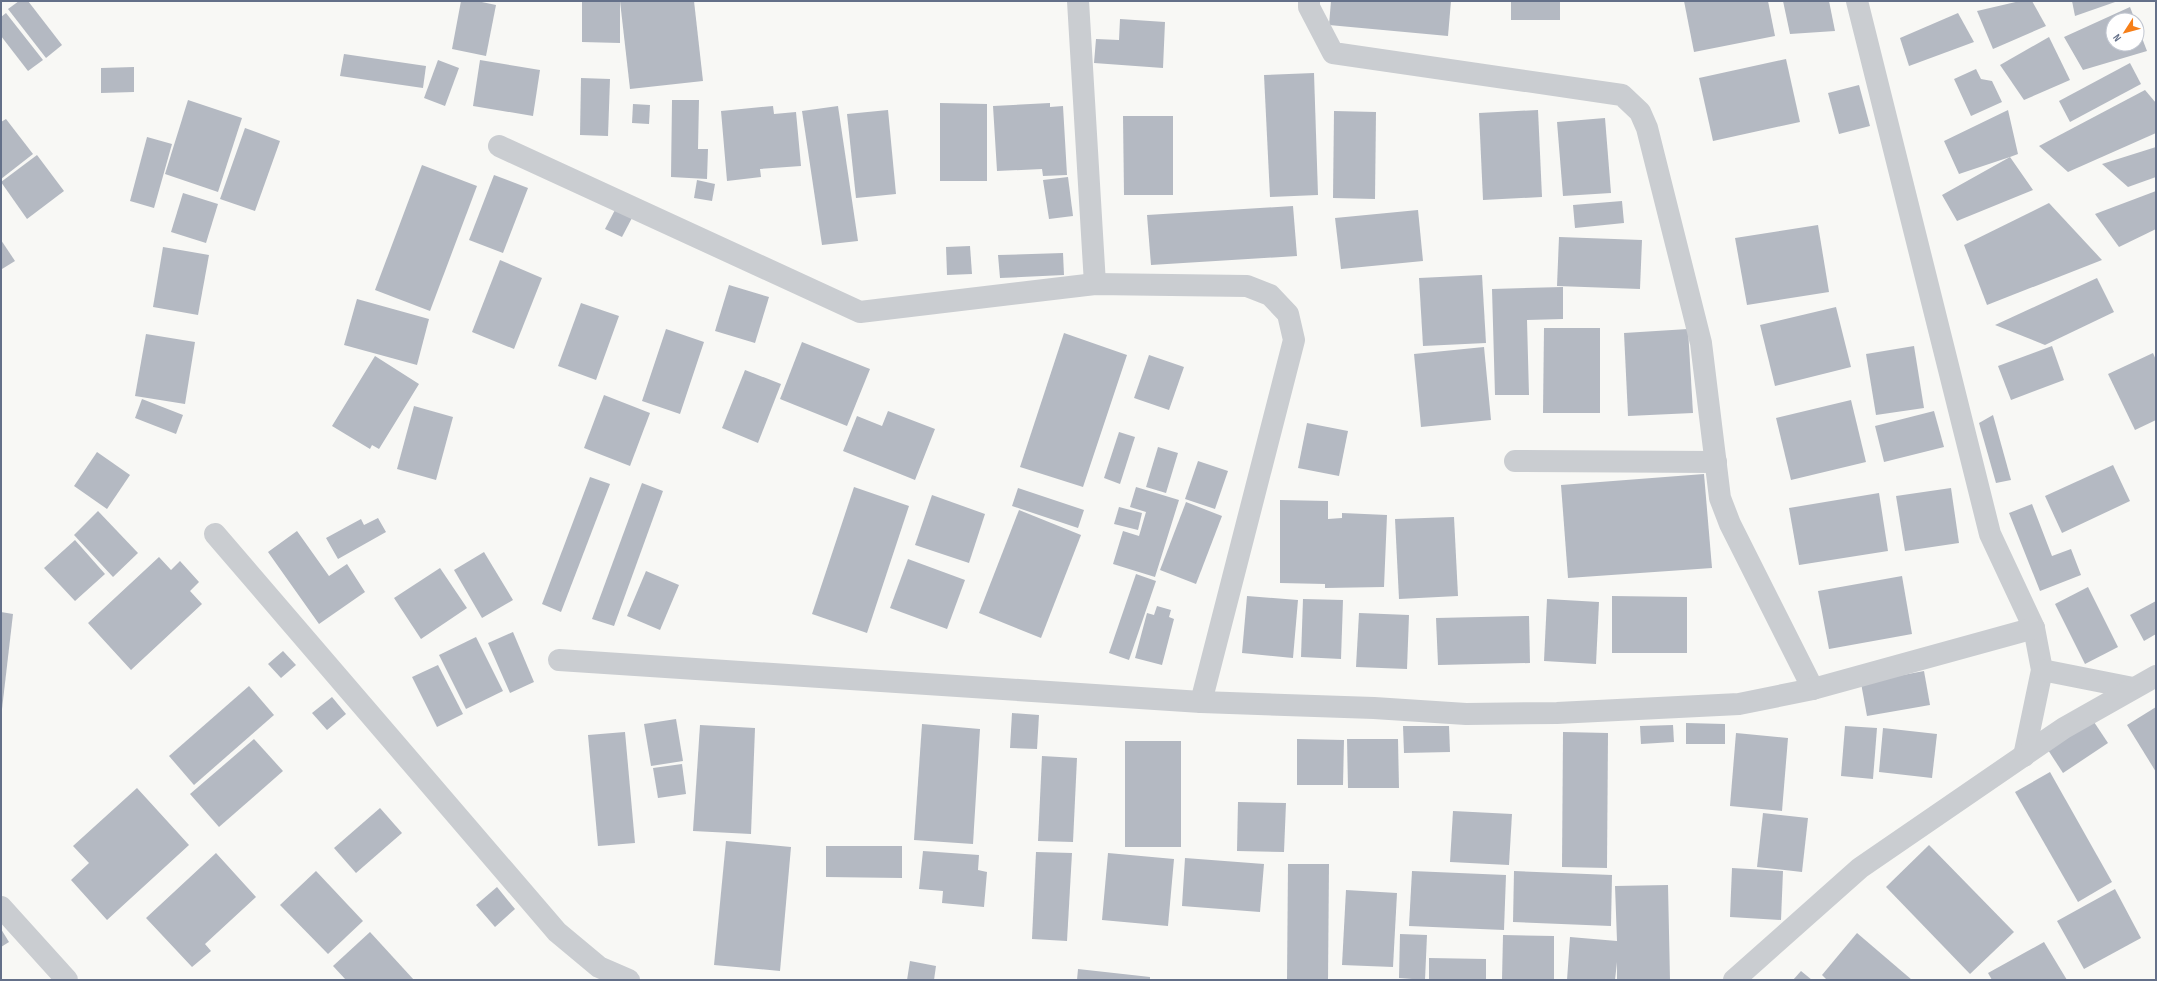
<svg xmlns="http://www.w3.org/2000/svg" width="2157" height="981" font-family="'Sofia Sans Condensed',sans-serif">
  <style>
    .building { fill: #b4b9c2 }
    .lines { fill: none; stroke-linecap: round; stroke-linejoin: round }
    .minor { stroke: #cacdd1; stroke-width: 22 }
  </style>
  <rect width="100%" height="100%" fill="#f8f8f5"/>
  <g class="building">
    <path d="M19,1H28L62,45L46,58L8,9Z"/>
    <path d="M461,1H477L496,5L486,56L452,49Z"/>
    <path d="M582,1H620V43L582,42Z"/>
    <path d="M620,1H694L703,81L630,89Z"/>
    <path d="M1331,1H1451L1448,36L1329,25Z"/>
    <rect x="1511" y="1" width="49" height="19"/>
    <path d="M1684,1H1768L1775,36L1694,52Z"/>
    <path d="M1783,1H1829L1835,31L1790,34Z"/>
    <path d="M2020,1H2032L2046,26L1993,49L1977,11Z"/>
    <path d="M2072,1H2118L2075,16Z"/>
    <path d="M2130,7L2135,20H2113V44H2137V25L2147,51L2083,70L2064,37Z"/>
    <path d="M6,13L43,60L28,71L1,36V17Z"/>
    <path d="M1958,13L1974,42L1909,66L1900,38Z"/>
    <path d="M1120,19L1165,22L1163,68L1094,63L1096,39L1119,40Z"/>
    <path d="M2049,37L2070,80L2024,100L2000,65Z"/>
    <path d="M344,54L426,66L423,88L340,76Z"/>
    <path d="M1786,59L1800,122L1713,141L1699,78Z"/>
    <path d="M438,60L459,68L445,106L424,98Z"/>
    <path d="M480,60L540,70L533,116L473,106Z"/>
    <path d="M2130,63L2141,84L2070,122L2059,101Z"/>
    <path d="M134,67V92L101,93V68Z"/>
    <path d="M1976,69L1981,79L1992,81L2002,102L1971,116L1954,79Z"/>
    <path d="M1314,73L1318,195L1270,197L1264,75Z"/>
    <path d="M581,78L610,79L608,136L580,135Z"/>
    <path d="M1859,85L1870,126L1839,134L1828,93Z"/>
    <path d="M2145,90L2156,103V133L2068,172L2039,146Z"/>
    <path d="M188,100L242,118L218,192L165,174Z"/>
    <path d="M672,100H699L698,149H708L707,179L671,177Z"/>
    <path d="M940,103L987,104V181H940Z"/>
    <path d="M1050,103V107L1063,106L1067,175L1043,176L1042,169L997,171L993,106Z"/>
    <path d="M633,104L650,105L649,124L632,123Z"/>
    <path d="M773,106L774,114L796,112L801,166L760,169L761,177L727,181L721,111Z"/>
    <path d="M838,106L858,241L822,245L802,111Z"/>
    <path d="M888,110L896,194L856,198L847,114Z"/>
    <path d="M1538,110L1542,197L1483,200L1479,113Z"/>
    <path d="M2008,110L2018,154L2010,157L2033,190L1957,221L1942,195L2010,157L1959,174L1944,141Z"/>
    <path d="M1334,111L1376,112L1375,199L1333,198Z"/>
    <path d="M1123,116H1173V195H1124Z"/>
    <path d="M1605,118L1611,193L1563,196L1557,122Z"/>
    <path d="M6,119L33,154L1,179V122Z"/>
    <path d="M245,128L280,141L255,211L220,199Z"/>
    <path d="M147,137L172,144L154,208L130,201Z"/>
    <path d="M2156,147V177L2128,187L2102,164Z"/>
    <path d="M37,155L64,191L27,219L1,182Z"/>
    <path d="M422,165L477,186L430,311L375,290Z"/>
    <path d="M494,175L528,188L503,253L469,240Z"/>
    <path d="M1068,177L1073,216L1049,219L1043,180Z"/>
    <path d="M697,180L715,184L712,201L694,198Z"/>
    <path d="M2156,191V229L2119,247L2095,214Z"/>
    <path d="M183,193L218,204L206,243L171,232Z"/>
    <path d="M1622,201L1624,223L1575,228L1573,205Z"/>
    <path d="M2049,203L2102,260L1987,305L1964,245Z"/>
    <path d="M1293,206L1297,256L1151,265L1147,215Z"/>
    <path d="M616,208L633,216L622,237L605,229Z"/>
    <path d="M1418,210L1423,261L1341,269L1335,218Z"/>
    <path d="M1818,225L1829,292L1747,305L1735,238Z"/>
    <path d="M1559,237L1642,240L1640,289L1557,286Z"/>
    <path d="M1,240L15,261L2,269L1,267Z"/>
    <path d="M970,246L972,274L947,275L946,247Z"/>
    <path d="M163,247L209,255L198,315L153,307Z"/>
    <path d="M1063,253L1064,275L1000,278L998,255Z"/>
    <path d="M500,260L542,278L514,349L472,332Z"/>
    <path d="M1482,275L1486,343L1423,346L1419,278Z"/>
    <path d="M2097,278L2114,312L2045,345L1995,325Z"/>
    <path d="M729,285L769,297L755,343L715,331Z"/>
    <path d="M1563,287V319L1527,320L1529,395H1495L1492,289Z"/>
    <path d="M357,299L429,319L417,365L344,345Z"/>
    <path d="M581,303L619,316L596,380L558,366Z"/>
    <path d="M1836,307L1851,367L1775,386L1760,325Z"/>
    <path d="M1544,328H1600V413H1543Z"/>
    <path d="M666,329L704,342L680,414L642,401Z"/>
    <path d="M1688,329L1693,413L1628,416L1624,333Z"/>
    <path d="M1064,333L1127,355L1083,487L1020,467Z"/>
    <path d="M146,334L195,342L185,404L135,396Z"/>
    <path d="M802,342L870,369L847,426L780,399Z"/>
    <path d="M1914,346L1924,408L1876,415L1866,354Z"/>
    <path d="M2052,346L2064,380L2011,400L1998,366Z"/>
    <path d="M1484,347L1491,420L1421,427L1414,354Z"/>
    <path d="M2153,353L2156,360V420L2135,430L2108,374Z"/>
    <path d="M1149,355L1184,367L1169,410L1134,398Z"/>
    <path d="M375,356L419,384L379,449L372,445L370,449L332,426Z"/>
    <path d="M745,370L781,384L758,443L722,428Z"/>
    <path d="M604,395L650,413L630,466L584,448Z"/>
    <path d="M142,399L183,415L176,434L135,418Z"/>
    <path d="M1851,400L1866,462L1791,480L1776,418Z"/>
    <path d="M414,406L453,417L436,480L397,469Z"/>
    <path d="M888,411L935,429L915,480L843,451L857,416L882,426Z"/>
    <path d="M1934,411L1944,447L1884,462L1875,426Z"/>
    <path d="M1993,415L2011,480L1996,483L1979,423Z"/>
    <path d="M1307,423L1348,431L1339,476L1298,468Z"/>
    <path d="M1119,432L1135,437L1120,484L1104,478Z"/>
    <path d="M1158,447L1178,453L1166,493L1146,487Z"/>
    <path d="M97,452L130,475L107,509L74,486Z"/>
    <path d="M1198,461L1228,471L1215,509L1185,499Z"/>
    <path d="M2113,465L2130,501L2062,533L2045,496Z"/>
    <path d="M1704,474L1712,568L1568,578L1561,485Z"/>
    <path d="M590,477L610,484L561,612L542,604Z"/>
    <path d="M642,483L663,491L614,626L592,619Z"/>
    <path d="M854,487L909,506L867,633L812,614Z"/>
    <path d="M1136,487L1179,500L1155,577L1113,564L1123,531L1139,536L1146,512L1130,507Z"/>
    <path d="M1018,488L1084,510L1078,528L1012,506Z"/>
    <path d="M1951,488L1959,543L1905,551L1896,496Z"/>
    <path d="M1879,493L1888,551L1799,565L1789,508Z"/>
    <path d="M932,495L985,514L969,563L915,545Z"/>
    <path d="M1280,500L1328,501V519L1342,518V513L1387,515L1384,587L1325,588V584L1280,583Z"/>
    <path d="M1186,502L1222,516L1196,584L1160,570Z"/>
    <path d="M2032,504L2052,556L2071,549L2081,575L2040,591L2009,513Z"/>
    <path d="M1119,507L1142,513L1138,530L1114,524Z"/>
    <path d="M1019,510L1081,535L1041,638L979,613Z"/>
    <path d="M98,511L138,553L113,577L74,535Z"/>
    <path d="M1454,517L1458,596L1399,599L1395,519Z"/>
    <path d="M378,518L386,532L338,559L326,538L361,519L364,525Z"/>
    <path d="M297,531L329,576L347,564L365,592L319,624L268,552Z"/>
    <path d="M75,540L105,574L75,601L44,568Z"/>
    <path d="M484,552L513,600L482,618L454,570Z"/>
    <path d="M159,557L171,570L180,561L199,582L190,591L202,604L131,670L88,623Z"/>
    <path d="M908,559L965,580L947,629L890,608Z"/>
    <path d="M440,568L467,608L421,639L394,598Z"/>
    <path d="M646,571L679,585L660,630L627,616Z"/>
    <path d="M1136,574L1156,581L1129,660L1109,653Z"/>
    <path d="M1902,576L1912,634L1829,649L1818,591Z"/>
    <path d="M2088,587L2118,647L2085,664L2055,604Z"/>
    <path d="M1247,596L1298,600L1293,658L1242,653Z"/>
    <path d="M1612,596L1687,597V653H1612Z"/>
    <path d="M1303,599L1343,600L1341,659L1301,657Z"/>
    <path d="M1547,599L1599,602L1596,664L1544,661Z"/>
    <path d="M2156,601V634L2144,641L2130,615Z"/>
    <path d="M1157,606L1171,610L1169,617L1174,619L1162,665L1135,658L1147,613L1154,615Z"/>
    <path d="M1,612L13,614L2,709H1Z"/>
    <path d="M1359,613L1409,615L1407,669L1356,667Z"/>
    <path d="M1529,616L1530,663L1438,665L1436,618Z"/>
    <path d="M513,632L534,682L510,693L488,643Z"/>
    <path d="M476,637L503,691L466,709L439,655Z"/>
    <path d="M283,651L296,665L281,678L268,664Z"/>
    <path d="M438,665L463,714L437,727L412,677Z"/>
    <path d="M1924,671L1930,705L1867,716L1861,683Z"/>
    <path d="M249,686L274,715L194,785L169,756Z"/>
    <path d="M332,697L346,714L327,730L312,713Z"/>
    <path d="M2156,707V772L2127,725Z"/>
    <path d="M1012,713L1039,715L1037,749L1010,748Z"/>
    <path d="M676,719L683,761L651,766L644,724Z"/>
    <path d="M2092,719L2108,743L2063,773L2048,750Z"/>
    <path d="M1686,723L1725,724V744H1686Z"/>
    <path d="M922,724L980,729L973,844L914,840Z"/>
    <path d="M700,725L755,728L751,834L693,831Z"/>
    <path d="M1673,725L1674,742L1641,744L1640,726Z"/>
    <path d="M1403,726H1449L1450,752L1404,753Z"/>
    <path d="M1845,726L1877,728L1873,779L1841,776Z"/>
    <path d="M1883,728L1937,734L1932,778L1879,772Z"/>
    <path d="M625,732L635,843L598,846L588,735Z"/>
    <path d="M1563,732L1608,733L1607,868L1562,867Z"/>
    <path d="M1736,733L1788,738L1782,811L1730,806Z"/>
    <path d="M254,739L283,771L219,827L190,794Z"/>
    <path d="M1297,739L1344,740L1343,785H1297Z"/>
    <path d="M1347,739H1398L1399,788H1348Z"/>
    <rect x="1125" y="741" width="56" height="106"/>
    <path d="M1042,756L1077,758L1073,842L1038,841Z"/>
    <path d="M682,764L686,794L658,798L653,768Z"/>
    <path d="M2050,772L2112,882L2078,902L2015,792Z"/>
    <path d="M137,788L189,845L107,920L71,880L89,863L73,846Z"/>
    <path d="M1238,802L1286,803L1284,852L1237,851Z"/>
    <path d="M380,808L402,833L356,873L334,848Z"/>
    <path d="M1453,811L1512,814L1509,865L1450,862Z"/>
    <path d="M1763,813L1808,818L1802,872L1757,867Z"/>
    <path d="M726,841L791,847L780,971L714,965Z"/>
    <path d="M1929,845L2014,932L1970,974L1886,887Z"/>
    <path d="M826,846H902V878L826,877Z"/>
    <path d="M923,851L979,855L978,870L987,872L984,907L942,903L943,891L919,889Z"/>
    <path d="M1036,852L1072,853L1067,941L1032,939Z"/>
    <path d="M216,853L256,897L205,944L211,951L192,967L146,918Z"/>
    <path d="M1108,853L1174,859L1168,926L1102,920Z"/>
    <path d="M1185,858L1264,864L1260,912L1182,906Z"/>
    <path d="M1288,864H1329L1328,980H1287Z"/>
    <path d="M1732,868L1783,871L1781,920L1730,917Z"/>
    <path d="M316,871L363,921L328,954L280,905Z"/>
    <path d="M1412,871L1506,875L1504,930L1409,926Z"/>
    <path d="M1514,871L1612,875L1611,926L1513,922Z"/>
    <path d="M1668,885L1670,980H1617V962L1615,980H1567L1570,937L1617,941L1615,886Z"/>
    <path d="M497,887L515,909L495,927L476,905Z"/>
    <path d="M2115,889L2141,938L2084,969L2057,921Z"/>
    <path d="M1346,890L1397,893L1393,967L1342,965Z"/>
    <path d="M1,929L9,942L1,947Z"/>
    <path d="M370,932L414,980H346L333,966Z"/>
    <path d="M1857,933L1912,980H1827L1822,975Z"/>
    <path d="M1400,934L1427,935L1425,980L1399,978Z"/>
    <path d="M1503,935L1554,936V980H1502Z"/>
    <path d="M2044,942L2067,980H1992L1988,973Z"/>
    <path d="M1429,958L1486,959V980H1429Z"/>
    <path d="M910,961L936,966L934,980H907Z"/>
    <path d="M1078,969L1150,977V980H1077Z"/>
    <path d="M1801,971L1812,980H1793Z"/>
  </g>
  <g class="lines">
    <g class="minor">
      <path d="M1078,1L1095,284"/>
      <path d="M1309,1V7L1333,53L1622,95L1640,112L1647,128L1701,343L1720,498L1730,524L1813,689"/>
      <path d="M1857,1L1990,534L2034,628L2042,670L2024,756"/>
      <path d="M499,146L860,312L1095,284L1247,286L1270,295L1288,314L1294,340L1201,702"/>
      <path d="M1515,461L1716,462"/>
      <path d="M215,534L557,932L599,967L629,980"/>
      <path d="M559,660L1201,702L1374,708L1466,714L1557,713L1739,704L1813,689L2034,628"/>
      <path d="M2042,670L2133,688"/>
      <path d="M1,907L67,980"/>
      <path d="M1734,980L1860,868L2064,728L2156,676"/>
    </g>
  </g>
  <rect width="2157" height="981" fill="none" stroke="#647089" stroke-width="4"/>
  <g transform="translate(2125 32) rotate(234)"><circle r="19" fill="#ffffff" stroke="#c1c6d0"/>
  <path d="M0-3L7 15L0 10L-7 15Z" fill="#f67f18"/>
  <text y="-6" font-size="11" font-weight="bold" text-anchor="middle" fill="#647089">N</text>
  </g>
</svg>
